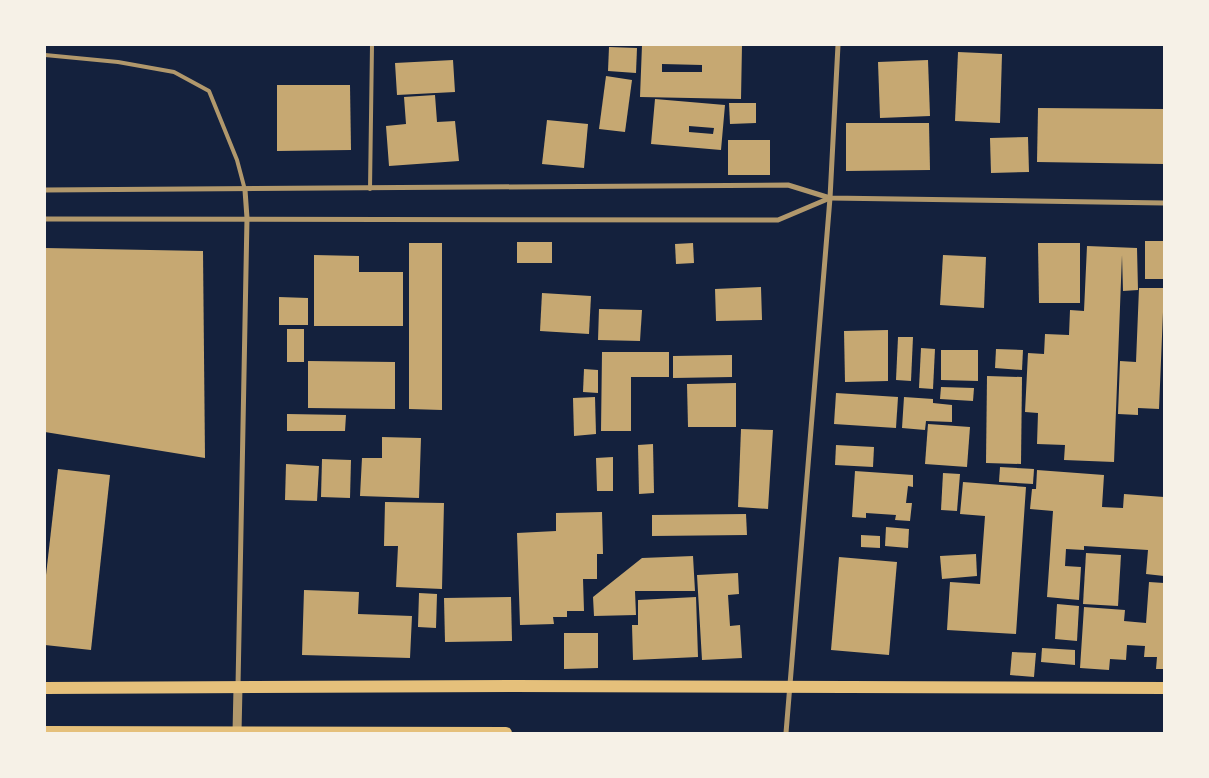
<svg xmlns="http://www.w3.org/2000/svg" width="1209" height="778" font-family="'IBM Plex Serif',serif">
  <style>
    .building { fill: #c6a872; fill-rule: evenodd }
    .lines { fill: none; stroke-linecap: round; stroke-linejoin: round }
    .service { stroke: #b1986c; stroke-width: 4 }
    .minor { stroke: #b1986c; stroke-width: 5 }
    .tertiary { stroke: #b1986c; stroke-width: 9 }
    .primary { stroke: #e5c07b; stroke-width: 12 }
  </style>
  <rect width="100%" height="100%" fill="#14213d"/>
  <g class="building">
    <path d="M642,45H742L741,99L640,97ZM662,64L702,65V72H662Z"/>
    <path d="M609,47L637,48L636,73L608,71Z"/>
    <path d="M958,52L1002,54L1000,123L955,121Z"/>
    <path d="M453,60L455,92L397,95L395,63Z"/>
    <path d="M928,60L930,116L880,118L878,62Z"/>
    <path d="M606,76L632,80L625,132L599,129Z"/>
    <path d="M277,85H350L351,150L277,151Z"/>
    <path d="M435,95L437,122L455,121L459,161L389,166L386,126L406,124L404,97Z"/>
    <path d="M655,99L725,105L721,150L651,144ZM689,126L714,128L713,134L689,132Z"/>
    <path d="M729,103H756V123L730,124Z"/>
    <path d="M1038,108L1164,109V164L1037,162Z"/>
    <path d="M547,120L588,124L584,168L542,164Z"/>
    <path d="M846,123H929L930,170L846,171Z"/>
    <path d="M1028,137L1029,172L991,173L990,138Z"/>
    <rect x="728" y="140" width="42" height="35"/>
    <rect x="1145" y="241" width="19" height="38"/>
    <rect x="517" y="242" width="35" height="21"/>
    <path d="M409,243H442V410L409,409Z"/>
    <path d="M693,243L694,263L676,264L675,244Z"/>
    <path d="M1038,243H1080V303H1039Z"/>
    <path d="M1087,246L1137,248L1138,290L1123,291L1122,255L1114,462L1064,460L1065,445L1037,444L1038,413L1025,412L1028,353L1044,354L1045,334L1069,335L1070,310L1084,311Z"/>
    <path d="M45,248L203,251L205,458L45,432Z"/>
    <path d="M314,255L359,256V272H403V326H314Z"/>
    <path d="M943,255L986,257L984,308L940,305Z"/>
    <path d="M761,287L762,320L716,321L715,289Z"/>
    <path d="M1139,288H1164L1159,409L1138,408V415L1118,414L1120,361L1136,362Z"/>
    <path d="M542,293L591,296L589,334L540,331Z"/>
    <path d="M279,297L308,298V325H279Z"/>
    <path d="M599,309L642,310L640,341L598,340Z"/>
    <rect x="287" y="329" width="17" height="33"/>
    <path d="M888,330V381L845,382L844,331Z"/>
    <path d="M898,337H913L911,381L896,380Z"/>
    <path d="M921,348L935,349L933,389L919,388Z"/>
    <path d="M996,349L1023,350L1022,370L995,368Z"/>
    <path d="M941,350H978V381L941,380Z"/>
    <path d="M602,352H669V377H631V431H601Z"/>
    <path d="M732,355V377L673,378V356Z"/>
    <path d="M308,361L395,362V409L308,408Z"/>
    <path d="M584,369L598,370V393L583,392Z"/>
    <path d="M987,376L1022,377L1021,464L986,463Z"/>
    <path d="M736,383V427H688L687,384Z"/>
    <path d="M941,387L974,388L973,401L940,399Z"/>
    <path d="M836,393L898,397L896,428L834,424Z"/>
    <path d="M595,397L596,434L574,436L573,398Z"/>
    <path d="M904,397L933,399V403L952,405V422L926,421L925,430L902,428Z"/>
    <path d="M287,414L346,415L345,431H287Z"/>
    <path d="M928,424L970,427L967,467L925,464Z"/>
    <path d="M741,429L773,430L768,509L738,507Z"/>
    <path d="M382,437L421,438L419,498L360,496L362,458H382Z"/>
    <path d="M653,444L654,493L639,494L638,445Z"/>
    <path d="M836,445L874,447L873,467L835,465Z"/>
    <path d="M613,457V491H597L596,458Z"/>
    <path d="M322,459L351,460L350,498L321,497Z"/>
    <path d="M286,464L319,466L317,501L285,500Z"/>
    <path d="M1000,467L1034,469L1033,484L999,482Z"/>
    <path d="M58,469L110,475L91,650L45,645V584Z"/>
    <path d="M1037,470L1104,475L1102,507L1123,508L1124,494L1164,497V576L1146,574L1148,550L1084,546V550L1066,549L1065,566L1081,567L1079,600L1047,597L1053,511L1030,509L1032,489H1036Z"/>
    <path d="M855,471L913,475V487L908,486L906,503H912L910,521L895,520L896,515L866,513V518L852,517Z"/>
    <path d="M943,473L960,474L957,511L941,510Z"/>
    <path d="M963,482L1026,487L1016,634L947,630L950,582L980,584L985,516L960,514Z"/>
    <path d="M385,502L444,503L442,589L396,587L398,546H384Z"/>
    <path d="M602,512L603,554H597V579H583L584,611H567V617H553L554,624L520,625L517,533L556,531V513Z"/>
    <path d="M746,514L747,535L652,536V515Z"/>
    <path d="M886,527L909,529L908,548L885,546Z"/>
    <path d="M861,535L880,536V548L861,547Z"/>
    <path d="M1086,553L1121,555L1118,606L1083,604Z"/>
    <path d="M976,554L977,576L942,579L940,556Z"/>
    <path d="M693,556L695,591H635L636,615L594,616L593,597L642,558Z"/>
    <path d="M839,557L897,562L889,655L831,650Z"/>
    <path d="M738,573L739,594L728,595L730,626L740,625L742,658L702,660L697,575Z"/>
    <path d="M1149,582L1164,583V669H1156L1157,657H1144L1145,646L1127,645L1126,660L1110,659L1109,670L1080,668L1084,607L1125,610L1124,621L1146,623Z"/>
    <path d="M304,590L359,592L358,614L412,616L410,658L302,655Z"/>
    <path d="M419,593L437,594L436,628L418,627Z"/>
    <path d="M511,597L512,641L445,642L444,598Z"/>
    <path d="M696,597L698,657L633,660L632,625H638V600Z"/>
    <path d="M1057,604L1079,606L1077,641L1055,639Z"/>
    <path d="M564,633H598V668L564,669Z"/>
    <path d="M1042,648L1075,650V665L1041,662Z"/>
    <path d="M1012,652L1036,653L1034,677L1010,675Z"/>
  </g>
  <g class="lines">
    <g class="service">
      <path d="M45,55L118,62L174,72L209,91L237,160L245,190"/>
      <path d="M370,189L372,45"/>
    </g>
    <g class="minor">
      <path d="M45,190L788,185L830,198L1164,203"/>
      <path d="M45,219L778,220L830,198"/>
      <path d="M238,686L247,218L245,190"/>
      <path d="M786,733L830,198L838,45"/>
    </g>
    <path class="tertiary" d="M237,733L238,687"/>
    <g class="primary">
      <path d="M45,688L513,686L1164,688"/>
      <path d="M45,732L506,733"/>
    </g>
  </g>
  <rect width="1209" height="778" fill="none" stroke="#f6f1e7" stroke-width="92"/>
</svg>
